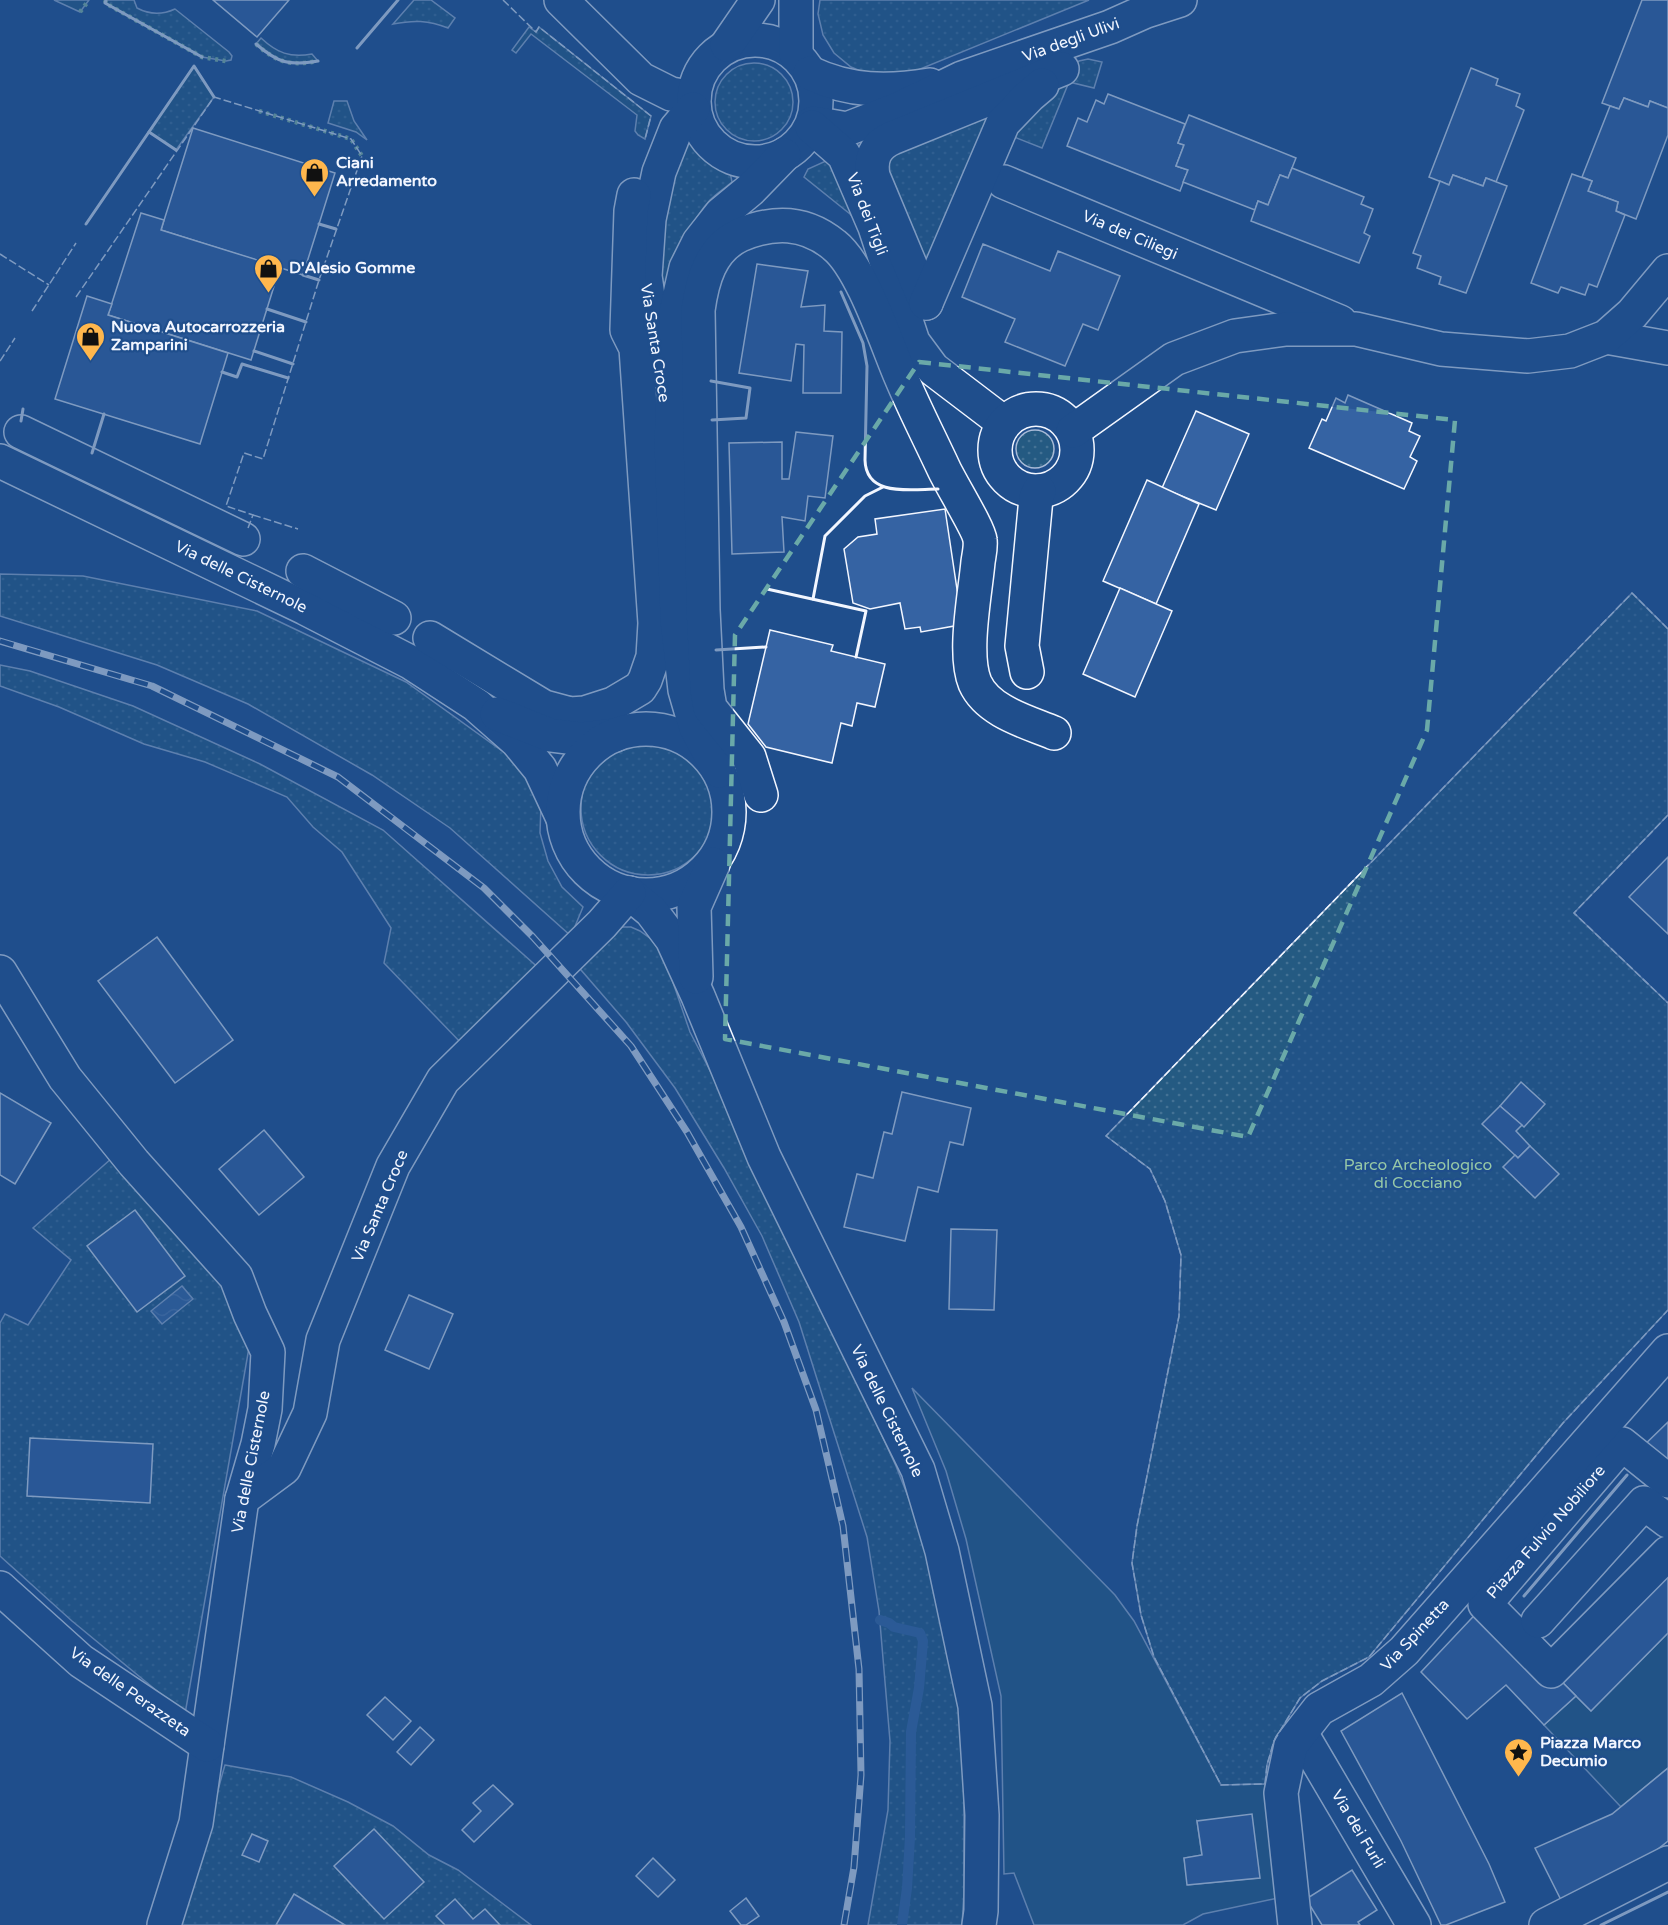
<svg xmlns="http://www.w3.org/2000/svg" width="1668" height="1925" font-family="'Varela Round',sans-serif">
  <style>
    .grass { fill: url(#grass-dots); stroke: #a8bbd7; stroke-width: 1.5 }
    .garden { fill: #245a82; stroke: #a8bbd7; stroke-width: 1.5; fill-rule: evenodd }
    .water { fill: url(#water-waves); stroke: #a8bbd7; stroke-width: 1.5 }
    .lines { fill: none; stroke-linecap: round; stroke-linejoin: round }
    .stream { stroke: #3b69a3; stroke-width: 10 }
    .building { fill: #3563a3; stroke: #f2f6ff; stroke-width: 1.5 }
    .minor-casing { stroke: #f2f6ff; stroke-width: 36 }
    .minor { stroke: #1f4e8c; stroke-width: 33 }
    .rail-casing { stroke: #f2f6ff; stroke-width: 7 }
    .rail { stroke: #1f4e8c; stroke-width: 4.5; stroke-dasharray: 14; stroke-linecap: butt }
    .hedge { stroke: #97c8a6; stroke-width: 4.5; stroke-dasharray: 3 4.5; stroke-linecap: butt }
    .fence { stroke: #f2f6ff; stroke-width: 1.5; stroke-dasharray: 8 3; stroke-linecap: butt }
    .wall { stroke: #f2f6ff; stroke-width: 3 }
    .marked { fill: none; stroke: #6aa9a8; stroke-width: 4.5; stroke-dasharray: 12 8; stroke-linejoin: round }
    .labels { text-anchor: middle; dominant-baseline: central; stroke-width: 4.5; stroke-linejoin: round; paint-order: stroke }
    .street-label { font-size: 16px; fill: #f2f6ff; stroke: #1f4e8c }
    .poi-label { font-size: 16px; font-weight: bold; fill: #f2f6ff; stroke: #1f4e8c; text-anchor: start }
    .park-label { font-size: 16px; fill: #97c8a6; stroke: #1f4e8c }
  </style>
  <defs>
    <pattern id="grass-dots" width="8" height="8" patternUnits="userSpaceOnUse" patternTransform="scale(1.5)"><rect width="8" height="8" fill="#245a82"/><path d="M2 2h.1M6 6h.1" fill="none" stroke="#447295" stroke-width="1.8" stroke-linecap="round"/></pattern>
    <pattern id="water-waves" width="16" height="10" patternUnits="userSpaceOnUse" patternTransform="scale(1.5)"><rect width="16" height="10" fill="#3b69a3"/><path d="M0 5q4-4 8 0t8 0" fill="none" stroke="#587fb1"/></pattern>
  </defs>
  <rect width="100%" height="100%" fill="#1f4e8c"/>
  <g class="grass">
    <path d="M106,0H134L137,8C150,15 162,15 175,9L229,52L232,56L231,60L226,61L202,57L105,3Z"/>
    <path d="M414,0H431L455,18L448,28C428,20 413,20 393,24Z"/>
    <path d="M820,0H1089L913,72L870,75L851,67L834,53L823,35L818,14Z"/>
    <path d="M529,27L536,32L539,27L651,116L645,139L638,135L635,131L637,115L531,34L516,53L512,50Z"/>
    <path d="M261,38C277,53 290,58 312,54L318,61C289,66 278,63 256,44Z"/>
    <path d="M1088,59L1102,62L1094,88L1069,82L1042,148L999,131L926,303L874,152L1079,61Z"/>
    <circle cx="754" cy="102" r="39"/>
    <path d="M194,66L214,97L176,150L149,132Z"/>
    <path d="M334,101H347L354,121L367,140L356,132L328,123Z"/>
    <path d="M690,138L694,139L730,172L732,182C725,188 717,193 710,200C689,223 680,252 670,281L663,283H661L660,240L669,193L686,143Z"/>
    <path d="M828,160L831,161L858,223L850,214L804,177L808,169Z"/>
    <circle cx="1035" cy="449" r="19"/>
    <path d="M0,574L83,576L257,611L406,682L523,766L541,804L540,833L548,861L562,887L583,907L571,936L450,828L372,775L248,704L157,665L0,616Z"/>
    <path d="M1632,593L1668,629V815L1574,913L1668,1003V1310L1563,1423L1369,1657L1322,1681L1300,1698L1274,1741L1267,1765L1265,1784L1221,1785L1154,1657L1141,1615L1132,1563L1137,1526L1179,1316L1181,1255L1165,1201L1150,1169L1106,1136Z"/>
    <path d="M0,665L30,671L133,706L260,764L383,830L542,971L463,1045L384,963L391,928L342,852L313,827L287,797L205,762L144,744L59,707L0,686Z"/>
    <circle cx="648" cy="808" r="67"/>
    <path d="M620,927H631L640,931L651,939L664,956L690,1032L740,1128L896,1466L918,1522L931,1569L960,1714L964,1765V1893L962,1925H868L888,1810L890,1741L879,1611L867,1537L799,1322L762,1236L724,1168L675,1088L626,1022L575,963Z"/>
    <path d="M112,1158L230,1290L250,1342L185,1714L72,1621L0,1556V1323L5,1314L28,1325L71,1260L33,1228Z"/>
    <path d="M225,1765L291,1777L348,1802L393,1826L429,1855L458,1870L531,1925H180C201,1873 209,1818 225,1765Z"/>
  </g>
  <g class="garden">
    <path d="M54,0H89L80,12Z"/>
    <path d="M912,1388L1115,1595L1134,1621L1221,1785L1265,1784L1278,1898L1203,1914L1183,1925H1034L1014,1873L1004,1874L1001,1696L966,1539L946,1471ZM1197,1821L1259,1878L1188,1885L1184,1858L1202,1855Z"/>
    <path d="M1668,1633V1768L1621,1807L1544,1725L1576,1696L1591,1711Z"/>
  </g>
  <path class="water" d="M182,1286L193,1299L162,1324L151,1311Z"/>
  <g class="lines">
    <path class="stream" d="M880,1620L889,1623L894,1627L920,1633L923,1641L919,1688L911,1732L910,1837L907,1888L902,1925"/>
  </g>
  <g class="building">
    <path d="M213,0H289L257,37Z"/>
    <path d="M1642,0H1668V108L1650,101L1648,107L1624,98L1619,109L1602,103Z"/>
    <path d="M1471,68L1498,79L1496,85L1520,94L1516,106L1524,110L1496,182L1486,178L1483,186L1453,175L1449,185L1429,177Z"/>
    <path d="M1108,94L1185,124L1178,143L1184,145L1176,166L1188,170L1180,191L1067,146L1078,118L1087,122L1096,100L1104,104Z"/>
    <path d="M1624,98L1648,107L1650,101L1668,108V135L1636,219L1616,211L1618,202L1588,191L1592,181L1582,177L1610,106L1619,109Z"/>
    <path d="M1189,115L1296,158L1288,178L1280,175L1268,205L1258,201L1255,210L1183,182L1188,170L1176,166L1184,145L1178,143Z"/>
    <path d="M193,128L335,173L303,275L161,230Z"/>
    <path d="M1292,168L1364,197L1361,204L1373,209L1364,233L1370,236L1359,263L1251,221L1258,201L1268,205L1280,175L1288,178Z"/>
    <path d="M1572,174L1592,181L1588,191L1618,202L1616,211L1625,215L1597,287L1589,284L1585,295L1561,287L1558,293L1531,283Z"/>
    <path d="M1453,175L1483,186L1486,178L1507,186L1466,293L1439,284L1441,277L1417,268L1421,256L1413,253L1440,181L1449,185Z"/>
    <path d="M141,213L164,220L161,230L280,267L251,360L108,315Z"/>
    <path d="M983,244L1050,271L1058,251L1120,276L1098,330L1083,324L1065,366L1005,342L1015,319L962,297Z"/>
    <path d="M757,264L808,271L801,307L825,305L824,331L842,332L841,393H803L804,345L796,344L791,381L739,373Z"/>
    <path d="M87,296L112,304L108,315L228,353L200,444L55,399Z"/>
    <path d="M1348,395L1412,423L1409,431L1420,436L1410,457L1417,461L1404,489L1309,448L1322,419L1326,421L1336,398L1345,403Z"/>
    <path d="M1196,411L1249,434L1216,510L1162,488Z"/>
    <path d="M796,432L833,436L825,498L808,496L805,521L782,517L784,552L732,554L729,443L782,442V479H789Z"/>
    <path d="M1147,480L1199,504L1156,604L1103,581Z"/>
    <path d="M945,509L958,596L954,626L921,632L920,627L905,629L900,603L870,609L853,603L844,549L858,537L877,534L875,519Z"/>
    <path d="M1120,588L1172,611L1135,697L1083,674Z"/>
    <path d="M770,630L833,645L831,651L885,664L875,707L857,703L852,726L841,723L832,763L766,747L748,724Z"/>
    <path d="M1668,857V934L1629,897Z"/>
    <path d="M157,937L233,1040L175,1083L98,981Z"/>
    <path d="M1521,1082L1545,1104L1524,1127L1500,1106Z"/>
    <path d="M902,1092L971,1108L963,1145L950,1142L938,1192L918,1187L905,1241L844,1227L857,1174L873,1178L884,1132L892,1134Z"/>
    <path d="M0,1093L51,1123L15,1184L0,1175Z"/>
    <path d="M1500,1106L1522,1125L1516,1131L1530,1146L1518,1158L1482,1124Z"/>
    <path d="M264,1130L304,1177L259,1215L219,1169Z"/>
    <path d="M1530,1146L1559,1174L1535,1198L1503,1167L1515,1155L1518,1158Z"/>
    <path d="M135,1210L185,1276L137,1312L87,1246Z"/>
    <path d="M951,1229L997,1230L994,1310L949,1309Z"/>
    <path d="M409,1295L453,1314L429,1369L385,1350Z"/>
    <path d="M1668,1422V1480L1635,1454Z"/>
    <path d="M30,1438L153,1444L150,1503L27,1496Z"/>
    <path d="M1668,1553V1633L1591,1711L1551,1671Z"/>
    <path d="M1485,1604L1576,1696L1544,1725L1506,1685L1467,1719L1421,1672Z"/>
    <path d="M1402,1693L1489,1864L1505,1902L1446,1925H1441L1401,1841L1341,1731Z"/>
    <path d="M385,1697L411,1721L393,1740L367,1715Z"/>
    <path d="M420,1727L434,1740L411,1765L397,1752Z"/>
    <path d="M1668,1768V1841L1639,1864L1561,1900L1535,1848L1612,1814Z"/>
    <path d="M493,1785L513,1804L474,1842L462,1830L481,1811L473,1803Z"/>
    <path d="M1252,1814L1260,1878L1187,1885L1184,1858L1202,1855L1197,1821Z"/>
    <path d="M374,1829L424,1882L384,1919L334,1866Z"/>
    <path d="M252,1834L268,1841L259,1862L242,1855Z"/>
    <path d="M653,1858L675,1880L658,1897L636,1876Z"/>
    <path d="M1352,1870L1377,1910L1358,1922L1360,1925H1322L1306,1899Z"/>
    <path d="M294,1894L345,1925H276Z"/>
    <path d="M746,1898L759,1916L746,1925H741L730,1911Z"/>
    <path d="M455,1899L473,1919L485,1909L500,1925H445L436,1916Z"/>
  </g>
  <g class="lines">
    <defs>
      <g id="minor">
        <path d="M561,0L641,79L671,94L694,98"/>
        <circle cx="755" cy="101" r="61"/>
        <path d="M727,45L758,0"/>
        <path d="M796,54V0"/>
        <path d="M810,73C850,92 888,92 930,85"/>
        <path d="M813,123L847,129L896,110L962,78L1110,27L1146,11L1180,0"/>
        <path d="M812,127L844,155L875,227L913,342L933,369L1004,423"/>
        <path d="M1004,182L1340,322"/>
        <path d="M926,303L873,176C870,158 875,146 892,138L1062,69"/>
        <path d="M926,303L1003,123L1029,96L1042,85"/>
        <path d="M1606,337L1668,348"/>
        <path d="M659,371L645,276L649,219L659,172L676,129L693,109"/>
        <circle cx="1036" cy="450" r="41"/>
        <path d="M1073,431L1174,359L1235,336L1286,329H1356L1441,349L1528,356L1570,351L1606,337L1632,314L1668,271"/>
        <path d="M21,432L243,539"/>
        <path d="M0,461L305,608L410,662L476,705L517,741L540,769L562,816"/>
        <path d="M303,571L394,618"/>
        <path d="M430,638L544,707L570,714L585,713L613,704L640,688L645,680L653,657L655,623L636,348L627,330L631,211L634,195"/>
        <path d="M1027,672L1022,646L1036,498L1039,491"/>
        <path d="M497,714L550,735L582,739L615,735"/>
        <circle cx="646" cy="812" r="83"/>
        <path d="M719,771L696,728L685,690L677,621L671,443L676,312L686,268L699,242L721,214L750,190L784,155"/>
        <path d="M761,795L749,757L710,708L707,690L703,610L698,310C702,281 710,249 740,235C773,221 805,221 834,245C862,267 886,342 901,377C914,408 929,437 943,467C949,481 979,529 980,540C981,547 979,555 978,562C975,595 963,654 975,683C988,712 1028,722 1054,733"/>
        <path d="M629,893L651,911L672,939L698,996L764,1157L918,1470L942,1551L975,1706L982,1815L981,1911L979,1925"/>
        <path d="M0,972L65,1078L134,1163L236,1277L250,1314L268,1352L265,1409L258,1444L242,1499L196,1823L164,1925"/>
        <path d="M696,977L694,907L713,864"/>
        <path d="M1668,1481L1622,1444L1485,1604L1551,1671L1668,1553"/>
        <path d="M242,1499L284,1468L310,1413L323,1340L393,1166L443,1080L602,924L629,893"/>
        <path d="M0,1588L81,1661L207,1745"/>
        <path d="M1538,1621L1644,1503L1668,1521"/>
        <path d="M1301,1733L1414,1925"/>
        <path d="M1295,1925L1281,1793L1291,1745L1319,1709L1371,1680L1404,1651L1668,1351"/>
        <path d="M1546,1925L1668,1863"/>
      </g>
    </defs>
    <use href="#minor" class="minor-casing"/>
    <use href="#minor" class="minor"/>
    <defs>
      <path id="rail" d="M0,641L152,686L338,777L484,888L533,937L631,1046L687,1132L741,1227L784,1322L816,1410L843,1526L859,1669L861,1775L854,1867L844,1925"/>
    </defs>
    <use href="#rail" class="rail-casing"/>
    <use href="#rail" class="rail"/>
    <g class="hedge">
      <path d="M106,0L105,3L202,57L226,61"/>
      <path d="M80,12L89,0"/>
      <path d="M256,44C278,63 289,66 318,61"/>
      <path d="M259,111L351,139L362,156"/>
    </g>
    <g class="fence">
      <path d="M503,0L536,32L539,27L651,116L645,139"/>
      <path d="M0,254L49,285"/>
      <path d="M76,297L214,97L351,139L362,156L319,280L263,459L244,453L226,506L253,515L248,528"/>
      <path d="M32,311L76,243"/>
      <path d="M0,361L15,338"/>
      <path d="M253,515L298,529"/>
      <path d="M1668,629L1632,593L1106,1136L1150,1169L1165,1201L1181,1255L1179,1316L1137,1526L1132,1563L1141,1615L1154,1657L1221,1785L1265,1784L1267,1765L1274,1741L1300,1698L1322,1681L1369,1657L1563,1423L1668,1310"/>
      <path d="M1668,815L1574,913L1668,1003"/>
    </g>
    <g class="wall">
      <path d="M106,0L105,3L202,57"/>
      <path d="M256,44C278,63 289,66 318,61"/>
      <path d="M357,48L398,0"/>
      <path d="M149,132L176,150"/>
      <path d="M86,224L194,66L214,97"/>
      <path d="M319,224L336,229"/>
      <path d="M303,275L319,280"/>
      <path d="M841,292L863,343L867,366L865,460C866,498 912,489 938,489"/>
      <path d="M267,309L306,322"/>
      <path d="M254,351L293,364"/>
      <path d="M222,372L237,377L242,364L288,378"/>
      <path d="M711,381L750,388L746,418L712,420"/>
      <path d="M21,421L23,409"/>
      <path d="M92,453L104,414"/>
      <path d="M767,589L866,611L856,657"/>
      <path d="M813,599L825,536L865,496L883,487"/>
      <path d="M716,650L766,647"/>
      <path d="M1524,1596L1627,1475"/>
      <path d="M1601,1925L1668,1892"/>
    </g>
  </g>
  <path d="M0 0H1668V1925H0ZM919,362L1455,420L1427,730L1248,1137L725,1039L735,635Z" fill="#1f4e8c" fill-opacity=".55" fill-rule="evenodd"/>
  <path class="marked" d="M919,362L1455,420L1427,730L1248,1137L725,1039L735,635Z"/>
  <defs>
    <symbol id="shop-pin" viewBox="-11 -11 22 30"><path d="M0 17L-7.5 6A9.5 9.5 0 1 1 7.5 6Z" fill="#ffb74d" stroke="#1f4e8c"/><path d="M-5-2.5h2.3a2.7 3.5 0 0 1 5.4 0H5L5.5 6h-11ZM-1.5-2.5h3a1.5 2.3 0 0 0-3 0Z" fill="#111"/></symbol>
    <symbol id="sight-pin" viewBox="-11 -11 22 30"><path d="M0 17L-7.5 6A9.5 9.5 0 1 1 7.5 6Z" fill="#ffb74d" stroke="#1f4e8c"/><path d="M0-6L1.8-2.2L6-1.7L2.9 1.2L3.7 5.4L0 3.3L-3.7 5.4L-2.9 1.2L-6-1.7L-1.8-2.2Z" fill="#111"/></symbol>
  </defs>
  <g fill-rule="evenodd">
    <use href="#shop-pin" x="298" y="156" width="33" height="45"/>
    <use href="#shop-pin" x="252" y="252" width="33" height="45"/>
    <use href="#shop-pin" x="74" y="320" width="33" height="45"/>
    <use href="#sight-pin" x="1502" y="1736" width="33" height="45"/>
  </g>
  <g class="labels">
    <g class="street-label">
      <text transform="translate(1071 40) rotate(-20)">Via degli Ulivi</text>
      <text transform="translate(867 214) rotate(69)">Via dei Tigli</text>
      <text transform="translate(1130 235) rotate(23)">Via dei Ciliegi</text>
      <text transform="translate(655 343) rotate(81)">Via Santa Croce</text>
      <text transform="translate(241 577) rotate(26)">Via delle Cisternole</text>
      <text transform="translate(380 1206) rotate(-67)">Via Santa Croce</text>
      <text transform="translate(887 1411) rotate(64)">Via delle Cisternole</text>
      <text transform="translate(251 1462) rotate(-79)">Via delle Cisternole</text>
      <text transform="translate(1546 1532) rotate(-49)">Piazza Fulvio Nobiliore</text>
      <text transform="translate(1415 1635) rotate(-47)">Via Spinetta</text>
      <text transform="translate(130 1692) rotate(35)">Via delle Perazzeta</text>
      <text transform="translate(1358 1829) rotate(59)">Via dei Furli</text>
    </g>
    <g class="poi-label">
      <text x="336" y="163">Ciani<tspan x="336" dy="18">Arredamento</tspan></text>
      <text x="289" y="268">D'Alesio Gomme</text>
      <text x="111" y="327">Nuova Autocarrozzeria<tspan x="111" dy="18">Zamparini</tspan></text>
      <text x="1540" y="1743">Piazza Marco<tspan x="1540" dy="18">Decumio</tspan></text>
    </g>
    <g class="park-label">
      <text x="1418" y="1165">Parco Archeologico<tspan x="1418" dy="18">di Cocciano</tspan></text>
    </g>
  </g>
</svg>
